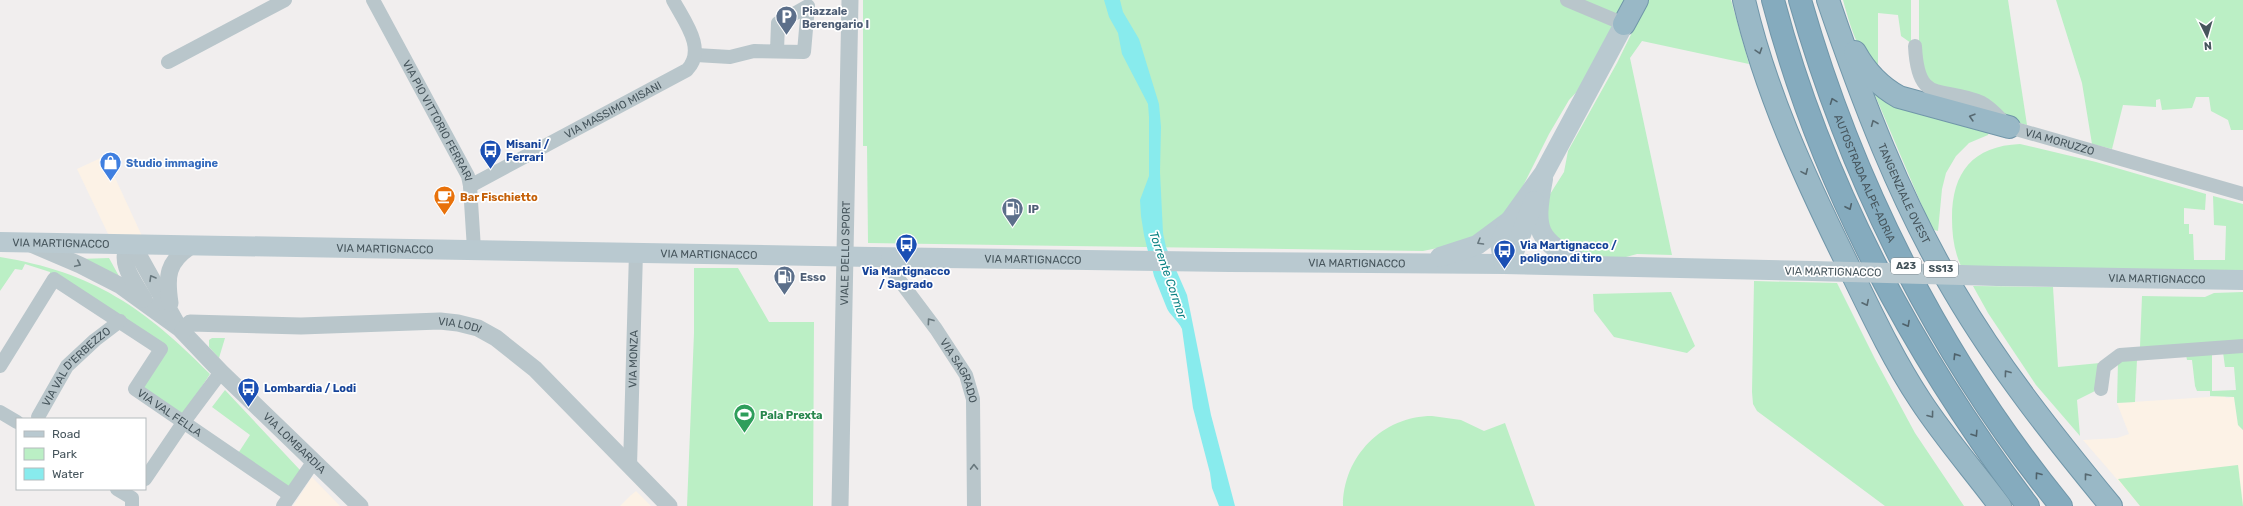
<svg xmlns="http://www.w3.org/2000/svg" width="2243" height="506" font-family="Rubik,sans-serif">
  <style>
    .commercial { fill: #fcf2e6 }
    .green { fill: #bbefc5 }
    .water { fill: #88ebed }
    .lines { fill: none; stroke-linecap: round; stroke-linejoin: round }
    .trunk-casing { stroke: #7096a9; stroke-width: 24 }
    .motorway-casing { stroke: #7096a9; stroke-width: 24 }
    .minor { stroke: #b9c6cb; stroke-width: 14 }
    .tertiary { stroke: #b9c6cb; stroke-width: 17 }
    .secondary { stroke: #b9c9d0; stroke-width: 20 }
    .trunk { stroke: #99b8c6; stroke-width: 22 }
    .motorway { stroke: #85abbe; stroke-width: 22 }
    .secondary-bridge { stroke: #b9c9d0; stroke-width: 20 }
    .oneway { stroke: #576971 }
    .oneway2 { stroke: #4f626b }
    .oneway3 { stroke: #68787f }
    .oneway4 { stroke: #68777d }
    .labels { text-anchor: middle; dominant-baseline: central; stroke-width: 3.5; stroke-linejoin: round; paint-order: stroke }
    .shield { fill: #fff; stroke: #7e888d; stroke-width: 1 }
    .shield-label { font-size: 10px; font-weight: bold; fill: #46555c }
    .service-label { font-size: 11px; font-weight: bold; fill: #4e5e75; stroke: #fff; text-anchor: start }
    .street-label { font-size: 11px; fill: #46555c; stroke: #fff }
    .transit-label { font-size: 11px; font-weight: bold; fill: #164399; stroke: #fff; text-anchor: start }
    .shop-label { font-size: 11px; font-weight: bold; fill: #366cbe; stroke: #fff; text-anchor: start }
    .food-label { font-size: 11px; font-weight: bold; fill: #c56008; stroke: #fff; text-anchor: start }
    .leisure-label { font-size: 11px; font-weight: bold; fill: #27864d; stroke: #fff; text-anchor: start }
    .water-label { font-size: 12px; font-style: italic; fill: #0c8284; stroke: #fff }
  </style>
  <rect width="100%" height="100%" fill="#f1eeee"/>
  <g class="commercial">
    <path d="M105,156L142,236H109L77,169Z"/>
    <path d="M2225,396L2226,398L2234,397L2238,425L2243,430V506H2140L2083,440L2117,438L2129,434L2117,403Z"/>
    <path d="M312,477L340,506H293Z"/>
    <path d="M636,491L651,506H620L630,496Z"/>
  </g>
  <g class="green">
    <path d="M863,0H1627L1588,80L1569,100L1549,134L1507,218L1462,243L1423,251L868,243L867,146H863Z"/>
    <path d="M1648,0H1731L1749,64L1642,41L1630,58L1672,255L1637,254L1615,260L1585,256L1547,231V199L1564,172L1568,151L1617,63Z"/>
    <path d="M1843,0H1911V43L1901,36L1898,15L1878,13V75C1857,48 1852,33 1843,0Z"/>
    <path d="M1919,0H2008L2027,125L2012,121L1927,80L1919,59Z"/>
    <path d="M2056,0H2243V130H2231L2228,120L2211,111L2209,97H2196L2192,108L2162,110L2160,99L2156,100V107L2123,105L2112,149L2092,144L2082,83Z"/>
    <path d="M1872,88L1989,132L1988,135L1969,143L1956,156L1946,173L1942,189L1938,231L1934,230L1925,213Z"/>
    <path d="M2020,144L2096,162L2206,194L2205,210L2184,208V224H2189V234H2193L2194,260H2225L2226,226L2214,225L2213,196L2243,204V274L1961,266C1954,251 1952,235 1952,218C1952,172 1973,146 2020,144Z"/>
    <path d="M0,257C93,272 145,308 210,374L181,418L140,388L167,349L50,278V272L25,264L22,270L15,269L0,291Z"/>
    <path d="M109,258L120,278L79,259Z"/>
    <path d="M694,268H738L769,322H814L813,506H687L694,333Z"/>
    <path d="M1754,281L1837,283L1875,359L1915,433L1964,506H1885L1757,411L1753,404L1752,392Z"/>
    <path d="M1973,286L2053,287L2058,367L2100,363L2097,390L2077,400L2080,436L2036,385L1988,313Z"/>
    <path d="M1671,292L1695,346L1687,353L1614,337L1594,311L1593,294Z"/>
    <path d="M2243,292V341L2140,347L2142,296L2205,297L2214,293Z"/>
    <path d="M212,338H225L219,358L209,347V340Z"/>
    <path d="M2243,351V430L2238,425L2234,397L2210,396V391H2197L2195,386L2192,360H2187L2186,355L2212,353V391L2236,390L2234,367H2225L2223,352Z"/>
    <path d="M2137,359L2135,402L2117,403L2118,361Z"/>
    <path d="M225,390L300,470L287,489L237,455L250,435L212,407Z"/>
    <path d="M1432,416L1461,420L1484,431L1505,423L1535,506H1343C1343,456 1383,416 1432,416Z"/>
    <path d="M2238,465L2243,506H2140L2118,479Z"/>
  </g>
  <path class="water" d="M1104,0H1120L1123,12L1139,39L1159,104L1161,127L1160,172L1163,233L1166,247L1187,295L1211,415L1235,506H1219L1212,488L1210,473L1193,408L1182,329C1178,320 1169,315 1166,306L1154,276L1144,235L1141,216L1140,200L1149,176V117L1148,104L1122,54L1118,33L1109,17Z"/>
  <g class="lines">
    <defs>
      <g id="trunk">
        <path d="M1744,0C1765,91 1805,178 1846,261C1869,308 1891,356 1920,400C1944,437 1974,471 2000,506"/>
        <path id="s14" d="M1828,0C1862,100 1900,200 1954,291C1999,368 2055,438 2111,506"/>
        <path d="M1624,24L1637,0"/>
        <path d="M1855,52C1866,72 1879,86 1899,97L2009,127"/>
      </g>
      <g id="motorway">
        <path d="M1773,0C1821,184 1914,356 2028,506"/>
        <path id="s15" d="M1800,0C1852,183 1941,359 2061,506"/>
      </g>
    </defs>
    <use href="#trunk" class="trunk-casing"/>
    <use href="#motorway" class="motorway-casing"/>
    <g class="minor">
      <path id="s1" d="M373,0L468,176L470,186L474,249"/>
      <path d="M1567,0L1624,24"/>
      <path id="s2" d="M1915,46C1918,107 1942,85 1982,103C1992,108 2001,120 2009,127L2243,194"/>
      <path d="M696,55L730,57L754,51L804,52L808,6L778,23L777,51"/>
      <path d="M168,62L285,0"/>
      <path id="s3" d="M470,186L687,70C707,49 684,21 673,0"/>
      <path id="s4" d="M882,257L936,329L966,375L973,399L974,506"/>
      <path id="s5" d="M0,366L54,279L161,349L135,389L290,495"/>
      <path d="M2101,389L2104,367L2120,355L2243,346"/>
      <path d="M0,412L17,422"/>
      <path id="s6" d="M38,417L67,366L95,340L120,321"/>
      <path id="s7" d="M630,466L636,252"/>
      <path d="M145,479L183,423L221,372"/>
      <path d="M117,489L132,498V506"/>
      <path d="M283,506L314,461"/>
    </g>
    <g class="tertiary">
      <path id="s8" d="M31,244L80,265L121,286L179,328L221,372L360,506"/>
      <path d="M129,245C117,263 136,284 144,299"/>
      <path d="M133,245L178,326"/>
      <path d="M170,303C166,276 167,262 191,246"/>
      <path id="s9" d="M183,331L190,323L301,326L440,321L458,323L478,328L496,338L535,369L669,506"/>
      <path id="s10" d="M840,506L850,0"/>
    </g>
    <g class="secondary">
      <path d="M1543,179C1533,231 1536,241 1585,264"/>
      <path id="s11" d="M0,242L817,256"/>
      <path id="s12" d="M872,257L1229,262L1504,264L1813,271"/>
      <path d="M1440,257L1477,245L1508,222"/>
      <path d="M1504,264L1500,244L1504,234L1511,219L1544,173L1624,24"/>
      <path d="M1504,264L1514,252L1534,201"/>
      <path id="s13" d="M1998,276L2243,280"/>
    </g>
    <use href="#trunk" class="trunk"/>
    <use href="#motorway" class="motorway"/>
    <g class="secondary-bridge">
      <path d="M817,256L872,257"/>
      <path d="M1813,271L1998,276"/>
    </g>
  </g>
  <defs><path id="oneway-chevron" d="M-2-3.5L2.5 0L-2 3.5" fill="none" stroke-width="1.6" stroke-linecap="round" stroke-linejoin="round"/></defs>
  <g class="oneway">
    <use href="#oneway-chevron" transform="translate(1759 51) rotate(72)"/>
    <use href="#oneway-chevron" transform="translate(1972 117) rotate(-164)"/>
    <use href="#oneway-chevron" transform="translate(1874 123) rotate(-112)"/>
    <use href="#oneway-chevron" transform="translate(1805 172) rotate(66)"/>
    <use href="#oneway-chevron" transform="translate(1866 303) rotate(64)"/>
    <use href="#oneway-chevron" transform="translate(2007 373) rotate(-126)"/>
    <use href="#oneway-chevron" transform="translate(1931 415) rotate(53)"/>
    <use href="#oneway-chevron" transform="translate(2087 476) rotate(-128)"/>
  </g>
  <g class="oneway2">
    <use href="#oneway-chevron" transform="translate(1833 101) rotate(-111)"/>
    <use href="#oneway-chevron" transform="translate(1849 207) rotate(65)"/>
    <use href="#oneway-chevron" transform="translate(1907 324) rotate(61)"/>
    <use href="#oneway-chevron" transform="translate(1956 356) rotate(-122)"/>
    <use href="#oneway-chevron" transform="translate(1975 434) rotate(57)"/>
    <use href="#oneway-chevron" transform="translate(2038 475) rotate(-127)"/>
  </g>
  <use class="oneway3" href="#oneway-chevron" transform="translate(1480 242) rotate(150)"/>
  <g class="oneway4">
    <use href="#oneway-chevron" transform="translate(78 264) rotate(25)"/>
    <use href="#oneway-chevron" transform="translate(152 278) rotate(-120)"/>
    <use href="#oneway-chevron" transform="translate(930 321) rotate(-126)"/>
    <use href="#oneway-chevron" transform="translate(974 467) rotate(-91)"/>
  </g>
  <defs>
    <symbol id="parking-pin" viewBox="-11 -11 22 30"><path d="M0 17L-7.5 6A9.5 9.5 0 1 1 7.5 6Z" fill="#5c6f8a" stroke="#fff"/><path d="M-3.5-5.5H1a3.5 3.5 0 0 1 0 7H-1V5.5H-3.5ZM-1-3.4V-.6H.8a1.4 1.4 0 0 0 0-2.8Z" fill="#fff"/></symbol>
    <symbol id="bus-pin" viewBox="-11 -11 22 30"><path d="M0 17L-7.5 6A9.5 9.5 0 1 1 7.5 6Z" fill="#1a4fb4" stroke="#fff"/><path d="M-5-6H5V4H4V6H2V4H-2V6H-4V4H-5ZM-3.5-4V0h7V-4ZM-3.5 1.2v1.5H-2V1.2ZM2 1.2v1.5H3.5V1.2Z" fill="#fff"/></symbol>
    <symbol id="shop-pin" viewBox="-11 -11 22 30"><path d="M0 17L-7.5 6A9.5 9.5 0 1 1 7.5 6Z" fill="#3f7fe0" stroke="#fff"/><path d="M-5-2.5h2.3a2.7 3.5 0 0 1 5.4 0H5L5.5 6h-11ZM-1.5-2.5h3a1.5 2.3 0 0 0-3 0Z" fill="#fff"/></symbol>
    <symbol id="cafe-pin" viewBox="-11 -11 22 30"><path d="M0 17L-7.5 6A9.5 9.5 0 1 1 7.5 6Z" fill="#e8710a" stroke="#fff"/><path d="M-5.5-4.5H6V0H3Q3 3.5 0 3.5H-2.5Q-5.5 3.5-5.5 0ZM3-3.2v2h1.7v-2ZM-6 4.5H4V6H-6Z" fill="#fff"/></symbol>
    <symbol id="fuel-pin" viewBox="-11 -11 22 30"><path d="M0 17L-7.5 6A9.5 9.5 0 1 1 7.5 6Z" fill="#5c6f8a" stroke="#fff"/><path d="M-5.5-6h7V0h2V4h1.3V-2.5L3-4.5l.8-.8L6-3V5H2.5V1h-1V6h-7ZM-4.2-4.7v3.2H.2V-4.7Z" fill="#fff"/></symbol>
    <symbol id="stadium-pin" viewBox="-11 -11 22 30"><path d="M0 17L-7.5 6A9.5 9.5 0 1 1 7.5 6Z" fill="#2e9e5b" stroke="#fff"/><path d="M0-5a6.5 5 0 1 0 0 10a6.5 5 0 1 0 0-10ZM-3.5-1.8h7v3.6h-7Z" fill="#fff"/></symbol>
  </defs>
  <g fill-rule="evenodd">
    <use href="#parking-pin" x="774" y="4" width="25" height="34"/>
    <use href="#bus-pin" x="478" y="138" width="25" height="34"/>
    <use href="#shop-pin" x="98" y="150" width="25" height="34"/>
    <use href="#cafe-pin" x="432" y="184" width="25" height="34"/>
    <use href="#fuel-pin" x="1000" y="196" width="25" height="34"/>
    <use href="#bus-pin" x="894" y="232" width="25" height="34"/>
    <use href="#bus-pin" x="1492" y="238" width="25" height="34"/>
    <use href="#fuel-pin" x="772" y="264" width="25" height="34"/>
    <use href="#bus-pin" x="236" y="376" width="25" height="34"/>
    <use href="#stadium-pin" x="732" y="402" width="25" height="34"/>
  </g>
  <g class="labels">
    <g class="shield">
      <rect x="1891" y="258" width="30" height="16" rx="3"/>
      <rect x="1924" y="261" width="34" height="16" rx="3"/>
    </g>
    <g class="shield-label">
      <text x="1906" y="266">A23</text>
      <text x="1941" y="269">SS13</text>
    </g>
    <g class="service-label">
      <text x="802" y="11">Piazzale<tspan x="802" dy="13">Berengario I</tspan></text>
      <text x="1028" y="209">IP</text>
      <text x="800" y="277">Esso</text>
    </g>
    <g class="street-label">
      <text stroke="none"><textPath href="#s3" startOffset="162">VIA MASSIMO MISANI</textPath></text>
      <text stroke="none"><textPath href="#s1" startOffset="137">VIA PIO VITTORIO FERRARI</textPath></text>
      <text stroke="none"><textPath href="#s2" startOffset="190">VIA MORUZZO</textPath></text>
      <text stroke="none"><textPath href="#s15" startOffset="190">AUTOSTRADA ALPE-ADRIA</textPath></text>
      <text stroke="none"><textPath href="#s14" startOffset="208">TANGENZIALE OVEST</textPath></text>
      <text stroke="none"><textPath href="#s11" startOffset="61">VIA MARTIGNACCO</textPath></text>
      <text stroke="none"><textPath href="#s11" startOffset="385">VIA MARTIGNACCO</textPath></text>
      <text stroke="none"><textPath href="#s10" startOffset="253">VIALE DELLO SPORT</textPath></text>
      <text stroke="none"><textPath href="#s11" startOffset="709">VIA MARTIGNACCO</textPath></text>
      <text stroke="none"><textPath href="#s12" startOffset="161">VIA MARTIGNACCO</textPath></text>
      <text stroke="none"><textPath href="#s12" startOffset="485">VIA MARTIGNACCO</textPath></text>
      <text transform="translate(1833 272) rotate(1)">VIA MARTIGNACCO</text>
      <text stroke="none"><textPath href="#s13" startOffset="159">VIA MARTIGNACCO</textPath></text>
      <text stroke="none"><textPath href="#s9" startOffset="281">VIA LODI</textPath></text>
      <text stroke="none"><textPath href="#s7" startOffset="107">VIA MONZA</textPath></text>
      <text stroke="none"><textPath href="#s6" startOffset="64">VIA VAL D'ERBEZZO</textPath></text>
      <text stroke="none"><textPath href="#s4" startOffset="138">VIA SAGRADO</textPath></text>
      <text stroke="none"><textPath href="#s5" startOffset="320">VIA VAL FELLA</textPath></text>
      <text stroke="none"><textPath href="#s8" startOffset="334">VIA LOMBARDIA</textPath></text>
    </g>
    <g class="transit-label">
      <text x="506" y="144">Misani /<tspan x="506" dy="13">Ferrari</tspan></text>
      <text x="1520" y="245">Via Martignacco /<tspan x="1520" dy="13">poligono di tiro</tspan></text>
      <text x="906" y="271" text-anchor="middle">Via Martignacco<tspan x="906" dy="13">/ Sagrado</tspan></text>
      <text x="264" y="388">Lombardia / Lodi</text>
    </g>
    <g class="shop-label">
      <text x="126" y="163">Studio immagine</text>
    </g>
    <g class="food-label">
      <text x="460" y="197">Bar Fischietto</text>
    </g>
    <g class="leisure-label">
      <text x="760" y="415">Pala Prexta</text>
    </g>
    <g class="water-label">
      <text transform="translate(1168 275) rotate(71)">Torrente Cormor</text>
    </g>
  </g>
  <rect x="16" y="418" width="130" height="72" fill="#ffffff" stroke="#b5bbbe"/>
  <rect x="24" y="431" width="20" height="6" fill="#b9c9d0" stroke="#b5bbbe"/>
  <text x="52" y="438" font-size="12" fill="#46555c">Road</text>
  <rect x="24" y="448" width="20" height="12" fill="#bbefc5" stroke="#b5bbbe"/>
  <text x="52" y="458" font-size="12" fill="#46555c">Park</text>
  <rect x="24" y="468" width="20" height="12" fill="#88ebed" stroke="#b5bbbe"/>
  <text x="52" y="478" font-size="12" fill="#46555c">Water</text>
  <g transform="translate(2207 36) rotate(175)" stroke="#ffffff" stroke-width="3" paint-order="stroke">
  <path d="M0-3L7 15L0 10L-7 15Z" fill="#46555c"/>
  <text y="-6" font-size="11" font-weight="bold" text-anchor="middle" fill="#46555c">N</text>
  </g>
</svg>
